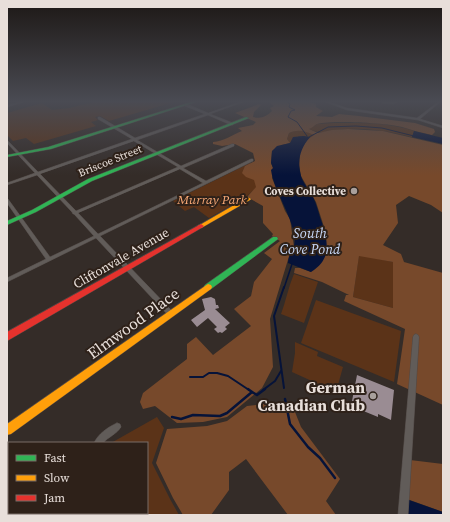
<svg xmlns="http://www.w3.org/2000/svg" width="450" height="522" font-family="'Source Serif 4',serif">
  <style>
    .green { fill: #5b3318 }
    .forest { fill: #77492b; fill-rule: evenodd }
    .water { fill: #061339 }
    .lines { fill: none; stroke-linecap: round; stroke-linejoin: round }
    .stream-far3 { stroke: #061339; stroke-width: 1 }
    .stream-far2 { stroke: #061339; stroke-width: 1.5 }
    .stream-far1 { stroke: #061339; stroke-width: 2 }
    .stream { stroke: #061339; stroke-width: 2.5 }
    .building { fill: #9a8c93 }
    .street-casing { stroke: #514946; stroke-width: 1 }
    .fast-casing { stroke: #514946; stroke-width: 1 }
    .slow-casing { stroke: #514946; stroke-width: 1 }
    .jam-casing { stroke: #514946; stroke-width: 1 }
    .street { fill: #615c59; fill-rule: evenodd }
    .fast { fill: #30b455; fill-rule: evenodd }
    .slow { fill: #ff9f0a; fill-rule: evenodd }
    .jam { fill: #e5322d; fill-rule: evenodd }
    .poi-dot { fill: #a9a09c; stroke: #2e2119; stroke-width: 1.5 }
    .labels { text-anchor: middle; dominant-baseline: central; stroke-width: 4; stroke-linejoin: round; paint-order: stroke }
    .far-street-label { font-size: 11px; fill: #e8dfda; stroke: #2e2119 }
    .far-poi-label { font-size: 11px; font-weight: bold; fill: #e8dfda; stroke: #2e2119; text-anchor: end }
    .park-label { font-size: 13px; font-style: italic; fill: #f8a976; stroke: #2e2119 }
    .street-label { font-size: 13px; fill: #e8dfda; stroke: #2e2119 }
    .water-label { font-size: 14px; font-style: italic; fill: #c7d7f6; stroke: #2e2119 }
    .near-street-label { font-size: 16px; fill: #e8dfda; stroke: #2e2119 }
    .near-poi-label { font-size: 16px; font-weight: bold; fill: #e8dfda; stroke: #2e2119; text-anchor: end }
  </style>
  <rect width="100%" height="100%" fill="#342c28"/>
  <g class="green">
    <path d="M93,102H174L109,121L100,116L95,117L98,120L91,122L96,126L34,144L26,138L13,141L7,135V113L42,103L52,110L69,108Z"/>
    <path d="M334,123C361,123 388,122 414,131L412,137C391,132 370,128 349,129C333,129 325,136 309,129L317,124Z"/>
    <path d="M296,130L306,131L315,135L309,139L310,137L299,136L290,143L287,139L289,133Z"/>
    <path d="M250,163L258,186L246,197L209,218L194,207L185,211L173,201Z"/>
    <path d="M359,255L393,262V308L353,297Z"/>
    <path d="M294,274L318,282L304,323L281,314C286,301 288,288 294,274Z"/>
    <path d="M316,300L401,331L394,382L301,343Z"/>
    <path d="M295,342L318,352L317,356L343,367L336,392L292,372L295,353Z"/>
    <path d="M157,417L164,428L152,463L170,499L179,515H54L57,513H147V443H111Z"/>
  </g>
  <g class="forest">
    <path d="M269,102H309L316,104V107L323,111L316,116L332,117L339,114L359,116L415,123L434,129L435,132L432,135C422,133 412,130 402,127C385,123 333,120 317,124C315,125 312,128 309,129L318,133L332,130L348,129L383,131L443,145V213L431,205L409,196L396,205L398,223L383,245L401,254L404,262L443,273V405L397,384L405,329L344,301L346,295H349L322,282L294,273L295,268H300L311,272L326,233L316,202L301,176L299,165L300,151L307,140L314,135C305,131 298,129 289,133L287,139L290,143L282,145L272,151L271,163L273,168L272,178L285,211L290,219L294,247L290,253L270,319L273,367L262,388L227,417L203,422L177,423L155,406L143,409L140,402L143,393L187,359V344L196,337L213,355L251,326L234,309L251,296L254,282L272,259L264,253L280,241L272,236L273,234L263,223V206L247,197L256,187L254,180L246,177L242,173L245,166L255,161L253,153L235,144L222,146L213,144V142C224,141 232,135 242,131L238,128L253,125L256,122L235,113L259,104L261,105L254,112L253,117C261,119 266,117 272,111L270,108L274,106ZM359,256L393,262V308L353,297Z"/>
    <path d="M271,403L293,407L301,427L340,479L326,501L336,515H288L246,459L229,472V490L211,515H183L173,498L156,463L167,429L207,426L227,421L247,406Z"/>
    <path d="M410,460L443,464V512L407,499Z"/>
  </g>
  <g class="water">
    <path d="M414,131L443,138V144L412,137Z"/>
    <path d="M304,136L310,137C300,149 297,160 301,176C302,181 310,192 313,197C317,205 319,215 322,223C328,242 332,259 311,272L288,263C288,260 289,257 290,254C291,251 294,249 294,246C299,226 274,193 271,170L273,168L271,163L272,151L277,146L290,143L293,137Z"/>
    <path d="M406,499L443,512V515H405Z"/>
  </g>
  <g class="lines">
    <g class="stream-far3">
      <path d="M287,102L290,104L289,107L295,110L291,111L288,117L297,122L307,136"/>
      <path d="M309,137L328,127L356,126L382,128L414,136"/>
    </g>
    <path class="stream-far2" d="M284,288L292,264"/>
    <g class="stream-far1">
      <path d="M190,377H203L209,373H217L228,376L249,390"/>
      <path d="M284,388L274,316L284,287"/>
      <path d="M263,390L275,381L281,371"/>
    </g>
    <g class="stream">
      <path d="M248,389L252,392"/>
      <path d="M285,399L290,424L308,447L320,458L335,478"/>
      <path d="M172,417L181,419L193,415L220,416L227,413L252,392L257,395L265,389"/>
    </g>
  </g>
  <g class="building">
    <path d="M211,297L215,299L216,305H218L219,308L215,309L230,323L225,327L227,329L222,333L220,332L218,333L214,329L217,327L208,318L197,327L191,320L205,310L202,299Z"/>
    <path d="M357,375L394,390L391,420L378,414V417L361,410V405L352,401Z"/>
  </g>
  <g class="lines">
    <defs>
      <g id="street">
        <path d="M21,102H24L7,107V105Z"/>
        <path d="M240,102H243L210,114L233,123V125H231L208,115L137,140L181,166L232,144H234V146L183,168L206,181L251,159H253V161L100,236L172,311L173,313L172,315H168L96,238L7,282V278L46,259L7,203V199H8L50,257L94,236L74,214H73L72,212L37,175L7,185V183L35,173L7,143V140L38,172L132,139L98,119V117H100L135,138L205,114L185,106V104H187L208,113ZM134,141L178,167L76,211L40,174ZM180,169L203,183L98,234L78,213Z"/>
        <path d="M326,102H329L347,108L417,118L438,102H440L420,119L443,126V128L418,120L347,110Z"/>
        <path d="M381,102H398L393,104L382,103Z"/>
        <path d="M416,334L418,335L419,337L408,515H398L413,337L414,335Z"/>
        <path d="M117,423L120,424L121,427C117,434 108,437 103,443H94C98,434 108,427 117,423Z"/>
        <path d="M38,513H48V515H37Z"/>
      </g>
      <g id="fast">
        <path d="M191,102H196L51,149L7,157V155L48,147Z"/>
        <path d="M246,117L249,118L92,181L36,212L7,225V221L32,210L88,179Z"/>
        <path d="M273,237H277L278,239L211,289L208,290L205,289L204,287L205,285Z"/>
      </g>
      <g id="slow">
        <path d="M248,197L251,199L250,200L203,227L201,228L198,226Z"/>
        <path d="M208,284L211,285L212,287L211,289L11,434L7,435V424Z"/>
      </g>
      <path id="jam" d="M201,224L204,226L203,227L7,341V332Z"/>
    </defs>
    <use href="#street" class="street-casing"/>
    <use href="#fast" class="fast-casing"/>
    <use href="#slow" class="slow-casing"/>
    <use href="#jam" class="jam-casing"/>
    <use href="#street" class="street"/>
    <use href="#fast" class="fast"/>
    <use href="#slow" class="slow"/>
    <use href="#jam" class="jam"/>
  </g>
  <linearGradient id="sky" x2="0" y2="1"><stop stop-color="#1d1816"/><stop offset="0.58" stop-color="#4a4b53"/><stop offset="1" stop-color="#4a4b53" stop-opacity="0"/></linearGradient>
  <rect width="450" height="175" fill="url(#sky)"/>
  <g class="poi-dot">
    <circle cx="354" cy="191" r="4"/>
    <circle cx="373" cy="396" r="4"/>
  </g>
  <g class="labels">
    <g class="far-street-label">
      <text transform="translate(110 161) rotate(-22)">Briscoe Street</text>
    </g>
    <g class="far-poi-label">
      <text x="346" y="191">Coves Collective</text>
    </g>
    <g class="park-label">
      <text x="212" y="199">Murray Park</text>
    </g>
    <g class="street-label">
      <text transform="translate(121 258) rotate(-30)">Cliftonvale Avenue</text>
    </g>
    <g class="water-label">
      <text x="310" y="233">South<tspan x="310" dy="16">Cove Pond</tspan></text>
    </g>
    <g class="near-street-label">
      <text transform="translate(133 323) rotate(-36)">Elmwood Place</text>
    </g>
    <g class="near-poi-label">
      <text x="365" y="387">German<tspan x="365" dy="18">Canadian Club</tspan></text>
    </g>
  </g>
  <rect width="450" height="522" fill="none" stroke="#e8dfda" stroke-width="16"/>
  <rect x="8" y="442" width="140" height="72" fill="#2e2119" stroke="#786d66"/>
  <rect x="16" y="455" width="20" height="6" fill="#30b455" stroke="#786d66"/>
  <text x="44" y="462" font-size="12" fill="#e8dfda">Fast</text>
  <rect x="16" y="475" width="20" height="6" fill="#ff9f0a" stroke="#786d66"/>
  <text x="44" y="482" font-size="12" fill="#e8dfda">Slow</text>
  <rect x="16" y="495" width="20" height="6" fill="#e5322d" stroke="#786d66"/>
  <text x="44" y="502" font-size="12" fill="#e8dfda">Jam</text>
</svg>
